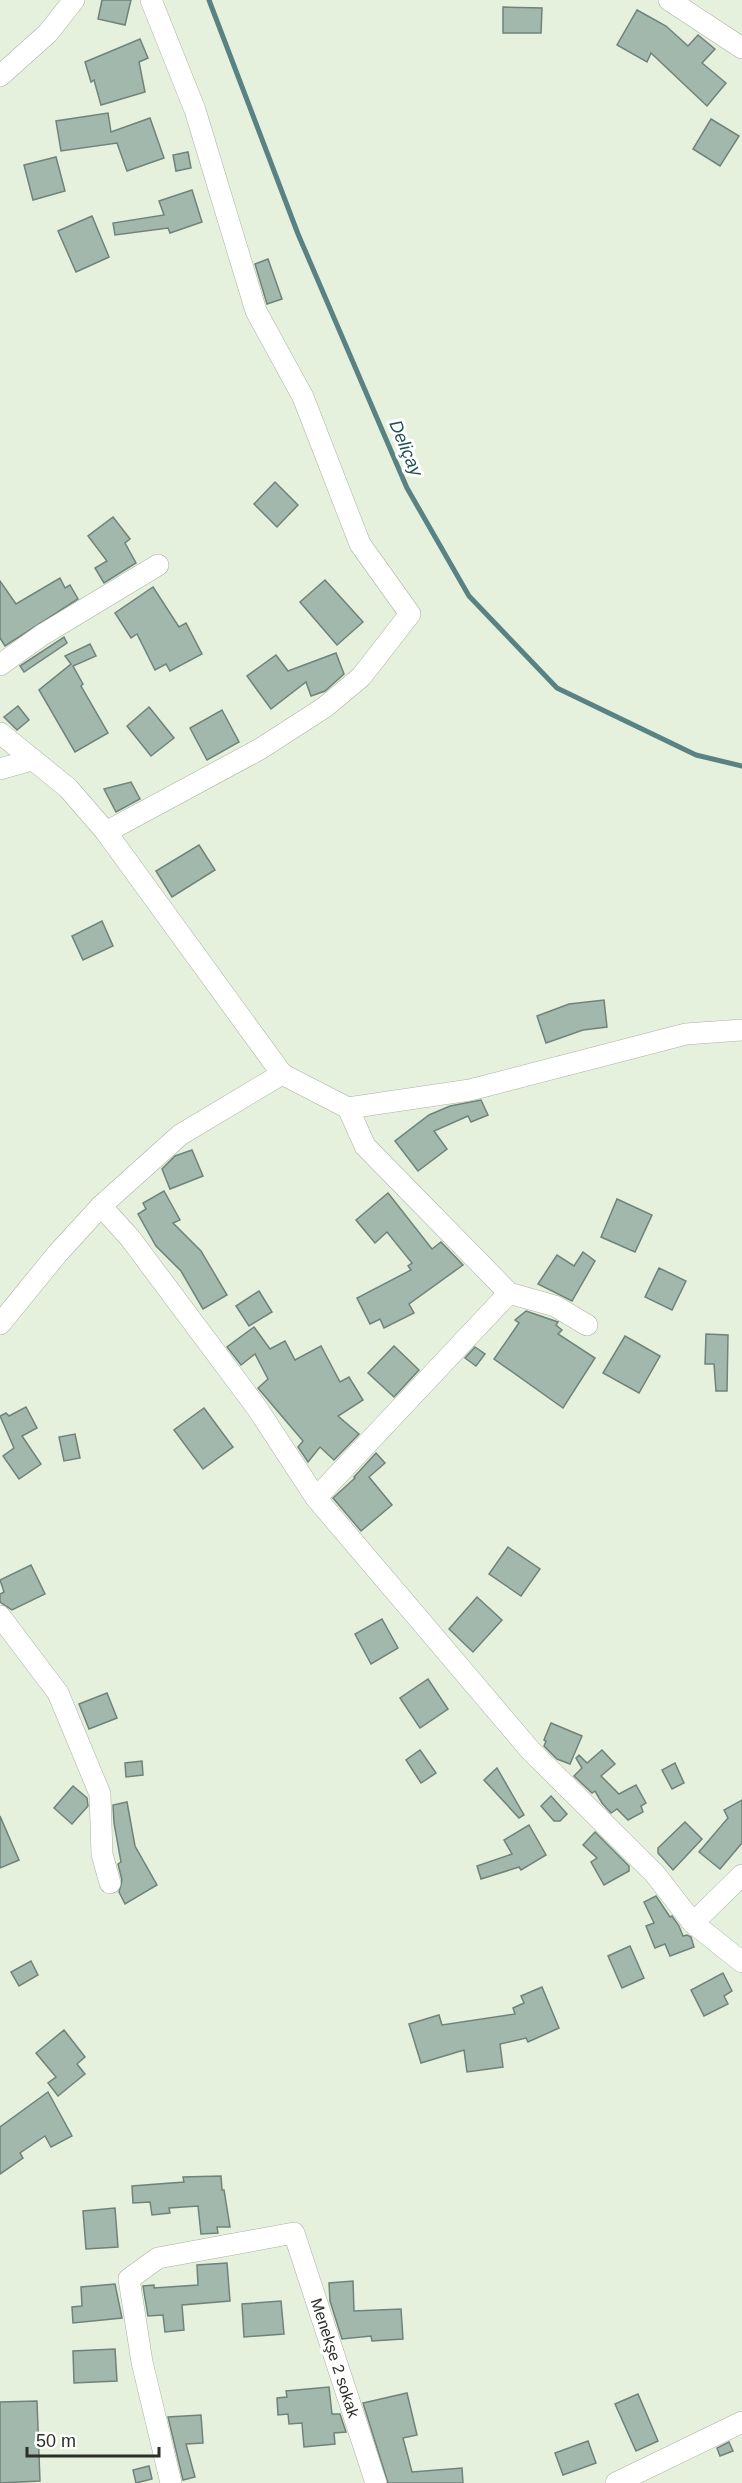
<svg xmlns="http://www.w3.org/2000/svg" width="742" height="2483" font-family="Helvetica,sans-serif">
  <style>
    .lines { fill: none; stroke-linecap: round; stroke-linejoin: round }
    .stream { stroke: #598282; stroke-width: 5 }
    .building { fill: #a2b8ad; stroke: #6f837a; stroke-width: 1.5 }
    .street-casing { stroke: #a9b3a1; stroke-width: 22 }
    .street { stroke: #fff; stroke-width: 21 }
    .labels { text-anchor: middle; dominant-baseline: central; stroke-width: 6; stroke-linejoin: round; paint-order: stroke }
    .street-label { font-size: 16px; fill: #2b2f28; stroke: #fff }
    .water-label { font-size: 18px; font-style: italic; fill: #1e5152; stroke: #fff }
  </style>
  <rect width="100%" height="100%" fill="#e5f0dd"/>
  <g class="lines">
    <path class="stream" d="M209,0L298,234L407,488L469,596L557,688L696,755L742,766"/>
  </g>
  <g class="building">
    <path d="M102,0H131L125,25L98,19Z"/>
    <path d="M503,7L542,8L541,33H503Z"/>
    <path d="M637,10L666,26L688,46L698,35L715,49L702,63L726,83L707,106L651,53L647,62L617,45Z"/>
    <path d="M140,39L148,58L139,62L145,92L101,105L94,80L91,82L85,62Z"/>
    <path d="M108,113L111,132L150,118L164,158L127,171L117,143L61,151L56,121Z"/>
    <path d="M711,119L739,136L720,166L693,149Z"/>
    <path d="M188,152L191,168L176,171L173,155Z"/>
    <path d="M56,157L65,191L33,200L24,165Z"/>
    <path d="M192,190L202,222L170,233L168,228L115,235L113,223L164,215L159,201Z"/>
    <path d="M92,216L109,257L76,272L58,231Z"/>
    <path d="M268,259L282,299L267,304L255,264Z"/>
    <path d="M275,482L298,505L277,527L254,504Z"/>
    <path d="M113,517L130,539L125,543L136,563L104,583L95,568L107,561L88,536Z"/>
    <path d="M60,578L65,588L70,585L78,599L5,646L0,638V581L16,604Z"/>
    <path d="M325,580L363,622L337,645L300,602Z"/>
    <path d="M153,587L179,627L186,623L202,654L170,671L166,664L155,670L137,634L131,638L115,613Z"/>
    <path d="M64,637L67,643L24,672L20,666Z"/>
    <path d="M90,644L96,656L73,666L83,684L81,686L108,733L75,752L39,690L71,664L65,656Z"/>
    <path d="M336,653L344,674L325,691L311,696L306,682L271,709L247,676L276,655L288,671Z"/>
    <path d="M18,706L29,720L17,730L4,717Z"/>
    <path d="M149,707L174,738L151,756L127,726Z"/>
    <path d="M222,710L239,742L207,760L190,728Z"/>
    <path d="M131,782L140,799L116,812L104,789Z"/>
    <path d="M199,845L215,870L172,897L156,871Z"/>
    <path d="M102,921L113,946L83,960L72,936Z"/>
    <path d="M604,1000L607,1027L583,1030L546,1043L537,1016L569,1004Z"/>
    <path d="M481,1100L488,1115L471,1122L468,1116L434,1131L447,1149L418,1171L395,1141L429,1115L450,1106Z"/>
    <path d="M192,1150L203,1176L170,1189L162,1169L175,1156Z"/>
    <path d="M164,1191L180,1220L173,1223L201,1251L227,1295L203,1309L181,1271L156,1246L138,1214L146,1209L143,1203Z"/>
    <path d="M388,1193L432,1249L441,1242L463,1265L409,1304L414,1313L384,1328L380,1319L370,1324L357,1298L411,1270L408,1266L412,1263L387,1232L375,1243L356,1220Z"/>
    <path d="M617,1199L652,1215L635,1252L601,1237Z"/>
    <path d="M583,1252L595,1261L572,1301L538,1284L557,1255L574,1266Z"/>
    <path d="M659,1268L686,1281L672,1310L645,1297Z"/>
    <path d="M259,1291L272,1312L249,1326L236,1306Z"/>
    <path d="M526,1311L558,1322L556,1325L562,1330L558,1334L595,1358L563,1408L494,1359L519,1323L515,1320Z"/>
    <path d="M254,1327L270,1349L285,1341L295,1360L321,1346L340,1382L349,1377L363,1400L338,1416L359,1434L334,1460L320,1447L308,1462L298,1447L303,1441L258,1388L268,1379L255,1354L241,1365L227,1347Z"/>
    <path d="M706,1334L728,1335L727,1391H716L714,1364H705Z"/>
    <path d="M625,1336L660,1356L639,1393L603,1373Z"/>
    <path d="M394,1346L419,1370L394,1397L368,1373Z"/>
    <path d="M475,1347L485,1354L476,1366L465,1358Z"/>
    <path d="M26,1407L37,1428L22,1436L41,1464L19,1479L3,1456L14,1448L0,1416L6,1413L9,1416Z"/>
    <path d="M204,1408L233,1447L203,1469L174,1430Z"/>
    <path d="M75,1434L80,1458L64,1461L59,1437Z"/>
    <path d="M376,1453L385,1463L369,1477L392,1505L361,1531L333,1498L355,1478L354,1477Z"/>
    <path d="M508,1547L540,1569L521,1596L489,1574Z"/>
    <path d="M31,1565L45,1594L12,1610L0,1602V1594L4,1592L0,1580Z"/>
    <path d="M477,1597L502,1620L473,1652L449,1629Z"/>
    <path d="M382,1619L398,1648L371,1664L355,1634Z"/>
    <path d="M428,1679L448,1709L420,1728L400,1698Z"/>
    <path d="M107,1693L117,1718L89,1729L79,1704Z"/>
    <path d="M551,1723L582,1736L570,1764L557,1759L544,1746L546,1741L544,1740Z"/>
    <path d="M420,1750L436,1773L421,1783L406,1760Z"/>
    <path d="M602,1750L615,1764L601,1776L619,1794L636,1785L646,1803L641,1806L643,1812L628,1820L617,1809L611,1813L602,1803L595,1791L592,1793L574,1776L582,1768L576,1758L579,1755L587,1763Z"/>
    <path d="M142,1761L143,1775L126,1777L125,1763Z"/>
    <path d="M675,1763L684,1783L672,1789L662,1770Z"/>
    <path d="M497,1768L524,1815L519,1818L484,1780Z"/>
    <path d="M73,1786L87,1798L88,1806L72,1824L54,1808Z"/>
    <path d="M551,1796L567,1814L560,1821H554L541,1806Z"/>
    <path d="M742,1800V1843L720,1869L699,1852L728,1818L724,1810Z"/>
    <path d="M127,1802L135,1846L157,1885L125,1904L119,1892L122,1880L118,1864L121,1862L114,1823L113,1805Z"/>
    <path d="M0,1816L19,1860L0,1868Z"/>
    <path d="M685,1822L702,1839L673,1870L658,1853V1848Z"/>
    <path d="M529,1825L546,1855L521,1870L519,1867L481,1879L477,1866L512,1854L504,1840Z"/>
    <path d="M595,1832L629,1866V1871L604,1885L591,1862L597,1858L583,1845Z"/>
    <path d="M656,1896L670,1917L672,1916L679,1926L683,1936L687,1935L691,1937L694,1947L670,1956L665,1944L655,1948L646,1926L654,1923L644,1902Z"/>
    <path d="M630,1946L644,1978L622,1988L608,1956Z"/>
    <path d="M31,1961L38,1975L19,1986L11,1972Z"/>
    <path d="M723,1973L732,1991L724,1996L728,2004L704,2016L691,1990Z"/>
    <path d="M542,1987L559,2028L528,2042L526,2038L500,2044L503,2067L467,2072L464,2050L421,2063L409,2024L439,2015L442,2025L515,2014L513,2008L524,2003L521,1996Z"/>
    <path d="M64,2030L85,2057L77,2064L85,2074L58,2096L48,2083L56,2077L36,2053Z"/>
    <path d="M48,2092L72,2136L51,2147L45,2136L20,2153L23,2158L0,2174V2127Z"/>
    <path d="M221,2176L222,2190H224L230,2227H217L218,2233L201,2234L198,2206L169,2208L170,2213L152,2215L150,2202L133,2203L132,2186L184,2182L183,2177Z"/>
    <path d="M115,2208L118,2247L86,2249L83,2211Z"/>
    <path d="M227,2263L230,2301L182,2305L184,2330L165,2332L163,2315L148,2316L143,2286L154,2285V2288L198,2285L197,2265Z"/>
    <path d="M353,2281L354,2311L401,2309L403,2339L372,2341L371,2336L342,2339L330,2301L329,2283Z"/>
    <path d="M115,2284L122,2318L73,2323L72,2307L82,2306L81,2287Z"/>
    <path d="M281,2301L284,2334L244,2337L242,2304Z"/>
    <path d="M115,2349L117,2381L74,2383L73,2351Z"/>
    <path d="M329,2387L332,2414H340L346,2432L334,2433L335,2444L304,2447L302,2423L289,2424L288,2414L278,2415L277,2398L287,2397L286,2391Z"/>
    <path d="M407,2393L417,2435L403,2438L412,2472L462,2468L463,2483H388L363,2403Z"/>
    <path d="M638,2394L658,2441L636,2451L615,2404Z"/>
    <path d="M37,2401L40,2481L0,2483V2402Z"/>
    <path d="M201,2415L203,2443L186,2444L195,2477L183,2480L168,2417Z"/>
    <path d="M588,2441L596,2463L563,2475L555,2453Z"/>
    <path d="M729,2442L733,2451L720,2456L717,2448Z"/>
    <path d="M149,2466L152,2479L136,2483L133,2470Z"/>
  </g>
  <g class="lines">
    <defs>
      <g id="street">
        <path d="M669,0L742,48"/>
        <path d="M0,76L48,33L74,0"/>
        <path d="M0,665L42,635L158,565"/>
        <path d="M0,733L68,788L106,832L282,1074L348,1108L365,1146L509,1293L555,1306L587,1325"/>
        <path d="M0,769L32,760"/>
        <path d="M106,832L260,749L325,707L361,677L410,614L360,544L303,397L256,311L195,110L151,0"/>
        <path d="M348,1108L470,1090L686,1034L742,1030"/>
        <path d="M101,1206L130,1238L257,1408L316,1498L531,1751L655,1874L693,1923L742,1962"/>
        <path d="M0,1324L58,1253L101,1206L180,1135L282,1074"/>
        <path d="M316,1498L509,1293"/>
        <path d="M0,1616L58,1693L100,1794L102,1854L110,1883"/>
        <path d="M693,1923L742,1875"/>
        <path d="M171,2483L142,2362L129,2279L158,2258L294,2233L376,2483"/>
        <path d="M616,2483L742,2422"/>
      </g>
    </defs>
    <use href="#street" class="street-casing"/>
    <use href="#street" class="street"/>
  </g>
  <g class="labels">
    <g class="street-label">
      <text transform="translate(335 2358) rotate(72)">Menekşe 2 sokak</text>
    </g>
    <g class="water-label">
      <text transform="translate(406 448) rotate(67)">Deliçay</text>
    </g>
  </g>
  <path d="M27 2447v9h132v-9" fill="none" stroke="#2b2f28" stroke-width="3"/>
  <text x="36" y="2447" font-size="18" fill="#2b2f28" stroke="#ffffff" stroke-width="4.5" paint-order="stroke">50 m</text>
</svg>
